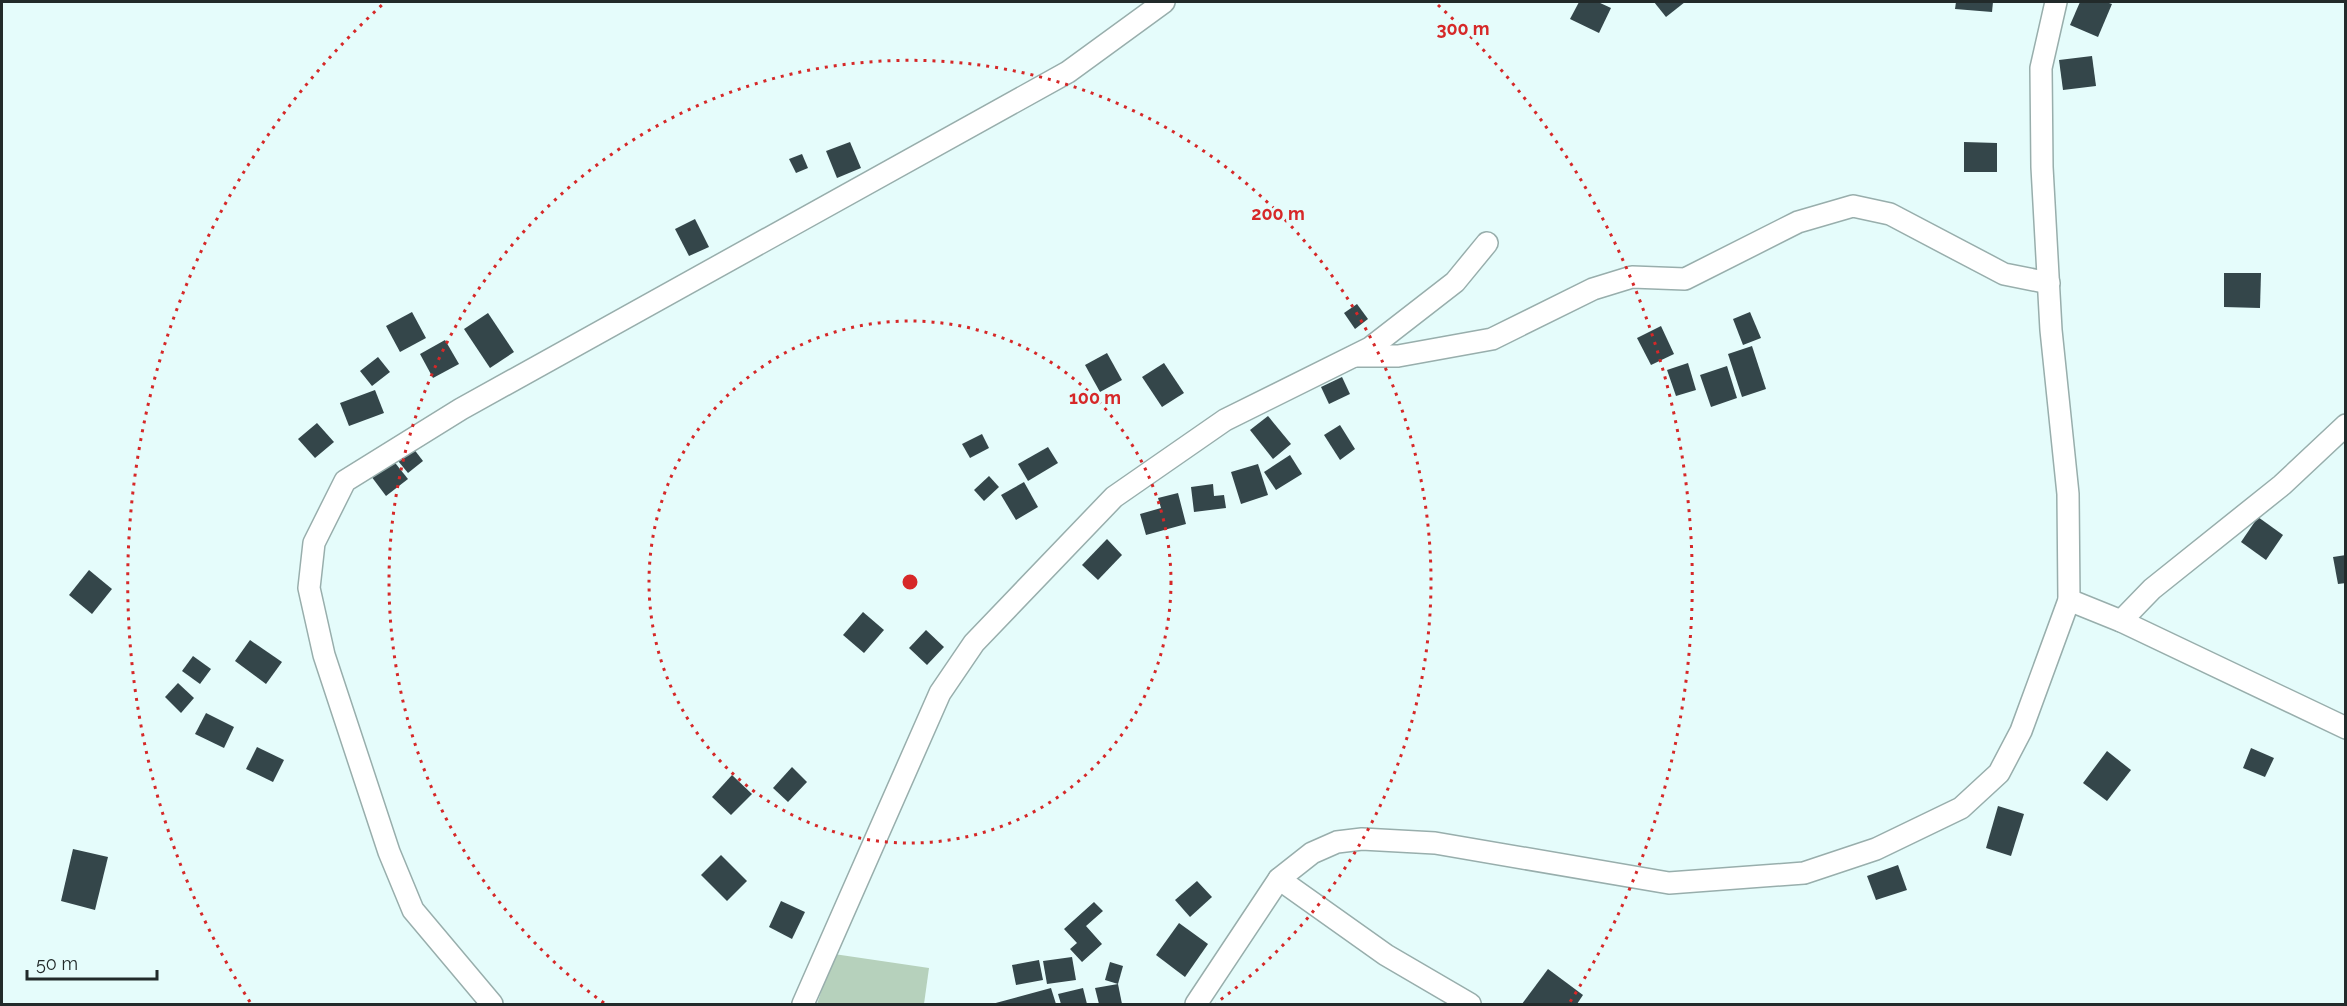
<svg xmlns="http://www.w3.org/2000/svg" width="2347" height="1006" font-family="Raleway,sans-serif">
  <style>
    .green { fill: #b6d1bc }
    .building { fill: #34464a }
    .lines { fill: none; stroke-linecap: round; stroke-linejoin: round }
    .minor-casing { stroke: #98aeac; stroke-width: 24 }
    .minor { stroke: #fff; stroke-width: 21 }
    .ring { fill: none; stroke: #d62828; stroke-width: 3; stroke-dasharray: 3 6 }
    .centre { fill: #d62828; stroke: #e5fcfb; stroke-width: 3 }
    .ring-label { font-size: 18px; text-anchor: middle; font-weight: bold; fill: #d62828; stroke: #e5fcfb; stroke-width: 6; stroke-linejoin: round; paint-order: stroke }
  </style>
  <rect width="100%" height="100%" fill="#e5fcfb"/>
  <path class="green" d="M834,954L929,968L924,1004H817Z"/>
  <g class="building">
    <path d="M1579,2H1598L1611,8L1599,33L1570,19Z"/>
    <path d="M1654,2H1685L1666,17Z"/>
    <path d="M1956,2H1993L1992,12L1955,9Z"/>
    <path d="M2080,2H2106L2112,4L2098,37L2070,25Z"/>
    <path d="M2092,56L2096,86L2063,90L2059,60Z"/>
    <path d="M850,142L861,168L837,178L826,151Z"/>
    <path d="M1964,142L1997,143V172H1964Z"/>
    <path d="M802,154L808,168L796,173L789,159Z"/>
    <path d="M695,219L709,247L689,256L675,229Z"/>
    <path d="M2224,273H2261L2260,308L2224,307Z"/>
    <path d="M1357,304L1368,319L1355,329L1344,313Z"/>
    <path d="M412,312L426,338L400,352L386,326Z"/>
    <path d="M1750,312L1761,338L1743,345L1733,319Z"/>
    <path d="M488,313L514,352L490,368L464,329Z"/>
    <path d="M1661,326L1674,354L1651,365L1637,338Z"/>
    <path d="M445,340L459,364L433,378L420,354Z"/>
    <path d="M1752,346L1766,389L1742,397L1728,354Z"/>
    <path d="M1107,353L1122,380L1100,392L1085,365Z"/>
    <path d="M378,357L390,372L372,386L360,371Z"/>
    <path d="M1164,363L1184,393L1162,407L1142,377Z"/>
    <path d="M1688,363L1696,390L1676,396L1667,370Z"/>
    <path d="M1727,366L1737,398L1711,407L1700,375Z"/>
    <path d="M1342,377L1350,394L1329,404L1321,387Z"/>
    <path d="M375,390L384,413L349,426L340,403Z"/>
    <path d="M1268,416L1291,444L1273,459L1250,430Z"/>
    <path d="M317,423L334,442L315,458L298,439Z"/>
    <path d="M1340,425L1355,449L1340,460L1324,435Z"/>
    <path d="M982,434L989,448L970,458L962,444Z"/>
    <path d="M410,444L423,461L408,473L394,456Z"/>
    <path d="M1048,447L1058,463L1028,481L1018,464Z"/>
    <path d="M1290,455L1302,474L1276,490L1264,472Z"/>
    <path d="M392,459L408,479L386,496L371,476Z"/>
    <path d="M1258,464L1268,495L1241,504L1231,472Z"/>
    <path d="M989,476L999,487L984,501L974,490Z"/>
    <path d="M1024,482L1038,507L1016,520L1001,495Z"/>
    <path d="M1213,484L1214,496L1224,495L1226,508L1194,512L1191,487Z"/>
    <path d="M1178,493L1186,524L1146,535L1140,514L1161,508L1158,498Z"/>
    <path d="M2258,517L2283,535L2266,560L2241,542Z"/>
    <path d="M1107,539L1122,555L1098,580L1082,565Z"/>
    <path d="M2346,555V583L2338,584L2333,557Z"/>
    <path d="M89,570L112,589L92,614L69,595Z"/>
    <path d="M863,612L884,630L864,653L843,635Z"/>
    <path d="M926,630L944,647L927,665L909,648Z"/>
    <path d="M250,640L282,662L266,684L235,661Z"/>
    <path d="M193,656L211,669L200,684L182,671Z"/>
    <path d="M178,683L194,698L181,713L165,697Z"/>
    <path d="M206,713L234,727L224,748L195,734Z"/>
    <path d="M257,747L284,760L273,782L246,769Z"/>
    <path d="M2251,748L2274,758L2265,777L2243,768Z"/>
    <path d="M2107,751L2131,770L2107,801L2083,783Z"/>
    <path d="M792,767L807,782L788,802L773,788Z"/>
    <path d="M732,775L752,794L731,815L712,797Z"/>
    <path d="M1998,806L2024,814L2011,856L1986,848Z"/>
    <path d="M73,849L108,857L95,910L61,901Z"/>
    <path d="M721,855L747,881L727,901L701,875Z"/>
    <path d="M1898,865L1907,890L1876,900L1867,876Z"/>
    <path d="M1197,881L1212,897L1190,917L1175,900Z"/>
    <path d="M781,901L805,912L792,939L769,927Z"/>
    <path d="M1094,902L1103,911L1086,926L1102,944L1082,962L1070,949L1077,943L1064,929Z"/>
    <path d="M1179,923L1208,944L1185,977L1156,955Z"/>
    <path d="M1072,957L1076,980L1047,984L1043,961Z"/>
    <path d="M1039,960L1043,980L1016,985L1012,965Z"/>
    <path d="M1110,962L1123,966L1118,984L1105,980Z"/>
    <path d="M1548,969L1583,995L1577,1004H1522Z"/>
    <path d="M1118,984L1122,1004H1099L1095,988Z"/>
    <path d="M1051,988L1056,1004H992Z"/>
    <path d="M1083,988L1087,1004H1061L1058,994Z"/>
  </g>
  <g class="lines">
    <defs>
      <g id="minor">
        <path d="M1356,356H1398L1492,339L1593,289L1632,277L1685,279L1798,222L1853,206L1890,214L2004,274L2049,283"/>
        <path d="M2069,600L2121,621L2346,728"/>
        <path d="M2121,621L2152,589L2282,485L2346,425"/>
        <path d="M1279,879L1386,955L1470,1004"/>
        <path d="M492,1004L413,910L389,852L324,655L309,588L314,543L345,481L461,409L1068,72L1164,2"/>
        <path d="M803,1004L940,693L974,643L1114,497L1225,420L1370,348L1455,282L1487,243"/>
        <path d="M1196,1004L1279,879L1312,853L1337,842L1362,839L1435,843L1669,883L1804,873L1876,849L1961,808L1999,773L2021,731L2069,600L2068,494L2051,330L2042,167L2041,68L2056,2"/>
      </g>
    </defs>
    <use href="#minor" class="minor-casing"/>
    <use href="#minor" class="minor"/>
  </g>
  <g class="ring">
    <circle cx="910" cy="582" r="261"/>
    <path d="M604 1003A521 521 0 1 1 1216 1003"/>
    <path d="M250 1002A782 782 0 0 1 382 5M1438 5A782 782 0 0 1 1570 1002"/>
  </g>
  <circle cx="910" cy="582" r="9" class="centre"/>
  <g class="ring-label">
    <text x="1463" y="35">300 m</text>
    <text x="1278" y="220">200 m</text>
    <text x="1095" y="404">100 m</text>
  </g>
  <rect width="2347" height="1006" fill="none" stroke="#222a2a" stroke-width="6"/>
  <path d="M27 970v9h130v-9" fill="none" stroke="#222a2a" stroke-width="3"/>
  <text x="36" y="970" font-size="18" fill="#222a2a" stroke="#e5fcfb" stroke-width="4.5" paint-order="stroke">50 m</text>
</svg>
